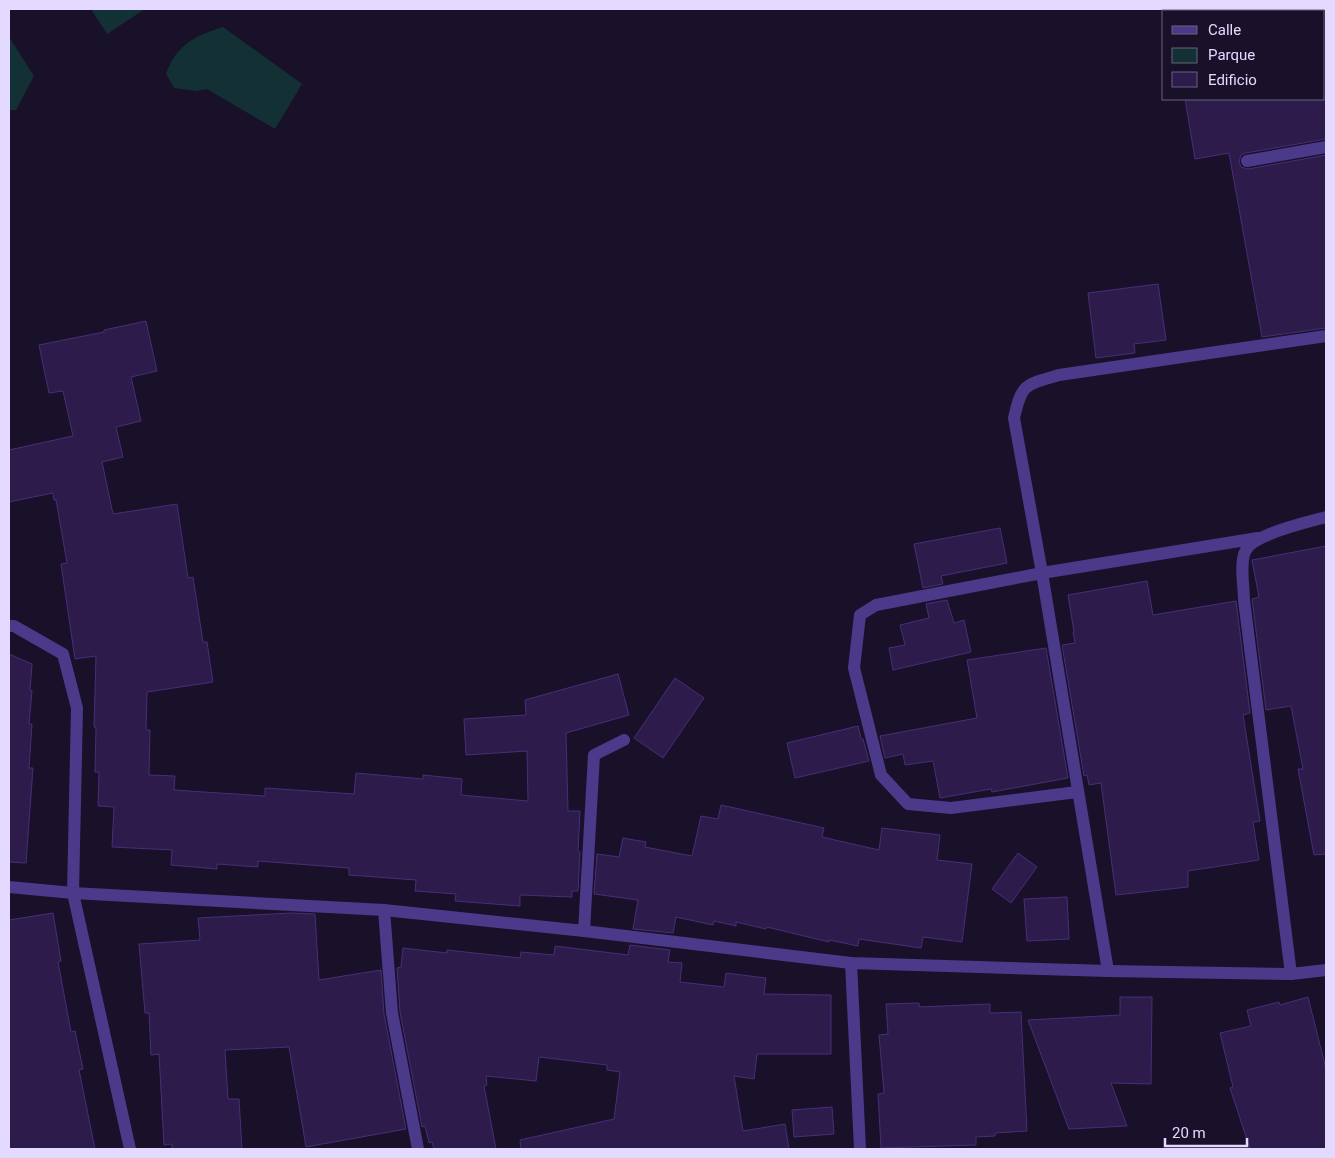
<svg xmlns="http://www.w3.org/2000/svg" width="1335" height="1158" font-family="Roboto,sans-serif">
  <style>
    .green { fill: #133034 }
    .building { fill: #2d1c4b; stroke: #492d78 }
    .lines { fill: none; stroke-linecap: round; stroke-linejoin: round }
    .street { stroke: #4b3a8a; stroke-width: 12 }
  </style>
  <rect width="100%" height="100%" fill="#19102a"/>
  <g class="green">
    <path d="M91,9H145L107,34Z"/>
    <path d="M223,27L302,84L275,129L207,89L196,91L174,88L166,74C176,45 194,36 223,27Z"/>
    <path d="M9,37L34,76L16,110H9Z"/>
  </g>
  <g class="building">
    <path d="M1185,99H1326V139L1246,153L1241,155L1239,162L1241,167L1248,169L1326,155V328L1262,337L1229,153L1195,159Z"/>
    <path d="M1158,284L1166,340L1134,344L1135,353L1096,358L1088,293Z"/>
    <path d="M146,321L157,371L131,377L141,421L116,427L123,457L102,462L113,514L177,504L188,578L193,577L203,642H207L213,682L147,692L146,730H150L149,775L175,776L174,790L265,796V788L354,794L356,773L423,779V775L462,779L461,795L528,801L527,751L466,755L464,719L526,715L525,700L618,674L629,715L566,733L568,811H580L578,851L580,852L578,891H572V897L520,895V906L455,901L456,894L415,891L416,880L349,875V868L258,861V867L217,864V869L171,865L172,850L112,847L114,807L98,806L99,772H95L96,727H94L96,656L75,659L61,564L67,563L56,500H54L53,493L9,502V450L73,436L63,391L49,393L39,345L104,332V330Z"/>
    <path d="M1000,528L1007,563L941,576L943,584L923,588L914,544Z"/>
    <path d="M1326,546V854L1314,855L1298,769H1303L1291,706L1266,710L1252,599L1259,597L1252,560Z"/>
    <path d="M1147,581L1153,615L1236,601L1250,713L1243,715L1260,821L1253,822L1259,860L1188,871V887L1116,895L1101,783L1089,785L1087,775L1084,776L1062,645L1075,643L1073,632H1074L1068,595Z"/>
    <path d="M947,600L954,623L964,620L971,652L893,670L889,648L905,645L900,625L929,618L926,604Z"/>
    <path d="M1046,648L1068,778L992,792L991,789L940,798L933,761L905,765L903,754L885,758L880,736L977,718L967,660Z"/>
    <path d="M9,654L32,664L30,690L32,691L29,724H32L29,768H33L26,863L9,862Z"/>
    <path d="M675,678L704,698L663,758L634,738Z"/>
    <path d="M858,726L861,739H863L869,761L795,778L787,743Z"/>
    <path d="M721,805L824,828L822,837L879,850L882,828L940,835L937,860L972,864L962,942L923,937L921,948L859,939L858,946L829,940V942L767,927L766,929L736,922V926L714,921L713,925L676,917L673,933L633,929L638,900L594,894L597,854L619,857L623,838L646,842L645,847L692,856L701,816L718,819Z"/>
    <path d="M1018,853L1037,867L1011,903L992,889Z"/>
    <path d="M1067,897L1069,939L1027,941L1024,899Z"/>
    <path d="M53,913L61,961L58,962L71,1032L75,1031L83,1069L79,1070L95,1149H9V920Z"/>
    <path d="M291,913L315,914L319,980L381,970L384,1014L406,1129L306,1147L289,1047L225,1050L228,1099H239L242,1149H172V1144L164,1145L159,1054L151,1055L149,1013H145L139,944L200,940L198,918Z"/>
    <path d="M630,945L670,950L668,962L682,963L680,982L724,987L726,973L766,978L764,994L831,995V1054H757L754,1079L734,1076L743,1131L785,1124L789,1149H521L520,1140L614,1119L620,1072L607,1070V1065L539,1057L536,1081L486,1076L487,1085L484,1086L496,1149H434L432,1142L429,1143L425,1126L422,1127L400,1012L397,968L401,967L403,948L447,953V950L520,958L521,952L554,955L555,946L628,955Z"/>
    <path d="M1120,997H1152L1151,1084L1111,1083L1127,1126L1069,1129L1028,1020L1120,1015Z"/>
    <path d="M1308,997L1326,1069V1149H1250L1230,1088L1233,1087L1220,1033L1251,1026L1247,1010L1279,1002L1280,1005Z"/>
    <path d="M919,1003V1007L990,1004V1013L1021,1012L1027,1131L995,1133V1136L976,1137V1145L881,1148L878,1094L884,1093L879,1035L888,1034L886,1004Z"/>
    <path d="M832,1107L834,1134L794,1137L792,1110Z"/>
  </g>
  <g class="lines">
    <g class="street">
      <path d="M1247,161L1326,147"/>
      <path d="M9,626H14L63,654L77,708L73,893L130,1149"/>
      <path d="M1077,792L951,808L908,804L881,775L854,668L860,615L876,605L1042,573L1258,538"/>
      <path d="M9,887L73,893L384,910L584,931L851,963L1108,971L1291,974L1326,970"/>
      <path d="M384,910L392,1013L418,1149"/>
      <path d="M584,931L594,755L624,740"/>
      <path d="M851,963L860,1149"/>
      <path d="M1108,971L1042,573L1014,418C1022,383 1025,385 1059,375L1326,336"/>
      <path d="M1291,974L1244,600C1244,587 1239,561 1246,550C1254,534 1308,522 1326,517"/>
    </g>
  </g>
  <rect width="1335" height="1158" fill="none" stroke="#e4d9ff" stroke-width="20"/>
  <rect x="1162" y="10" width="162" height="90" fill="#19102a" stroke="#6a607f"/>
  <rect x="1172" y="26" width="25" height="8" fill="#4b3a8a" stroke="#6a607f"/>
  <text x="1208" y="35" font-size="15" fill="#e4d9ff">Calle</text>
  <rect x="1172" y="48" width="25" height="15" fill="#133034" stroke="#6a607f"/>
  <text x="1208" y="60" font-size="15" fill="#e4d9ff">Parque</text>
  <rect x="1172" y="72" width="25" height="15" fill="#2d1c4b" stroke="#6a607f"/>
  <text x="1208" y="85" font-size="15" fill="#e4d9ff">Edificio</text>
  <path d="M1165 1138v8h82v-8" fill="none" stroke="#e4d9ff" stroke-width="2.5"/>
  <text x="1172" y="1138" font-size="15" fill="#e4d9ff" stroke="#19102a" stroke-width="4" paint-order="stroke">20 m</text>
</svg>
